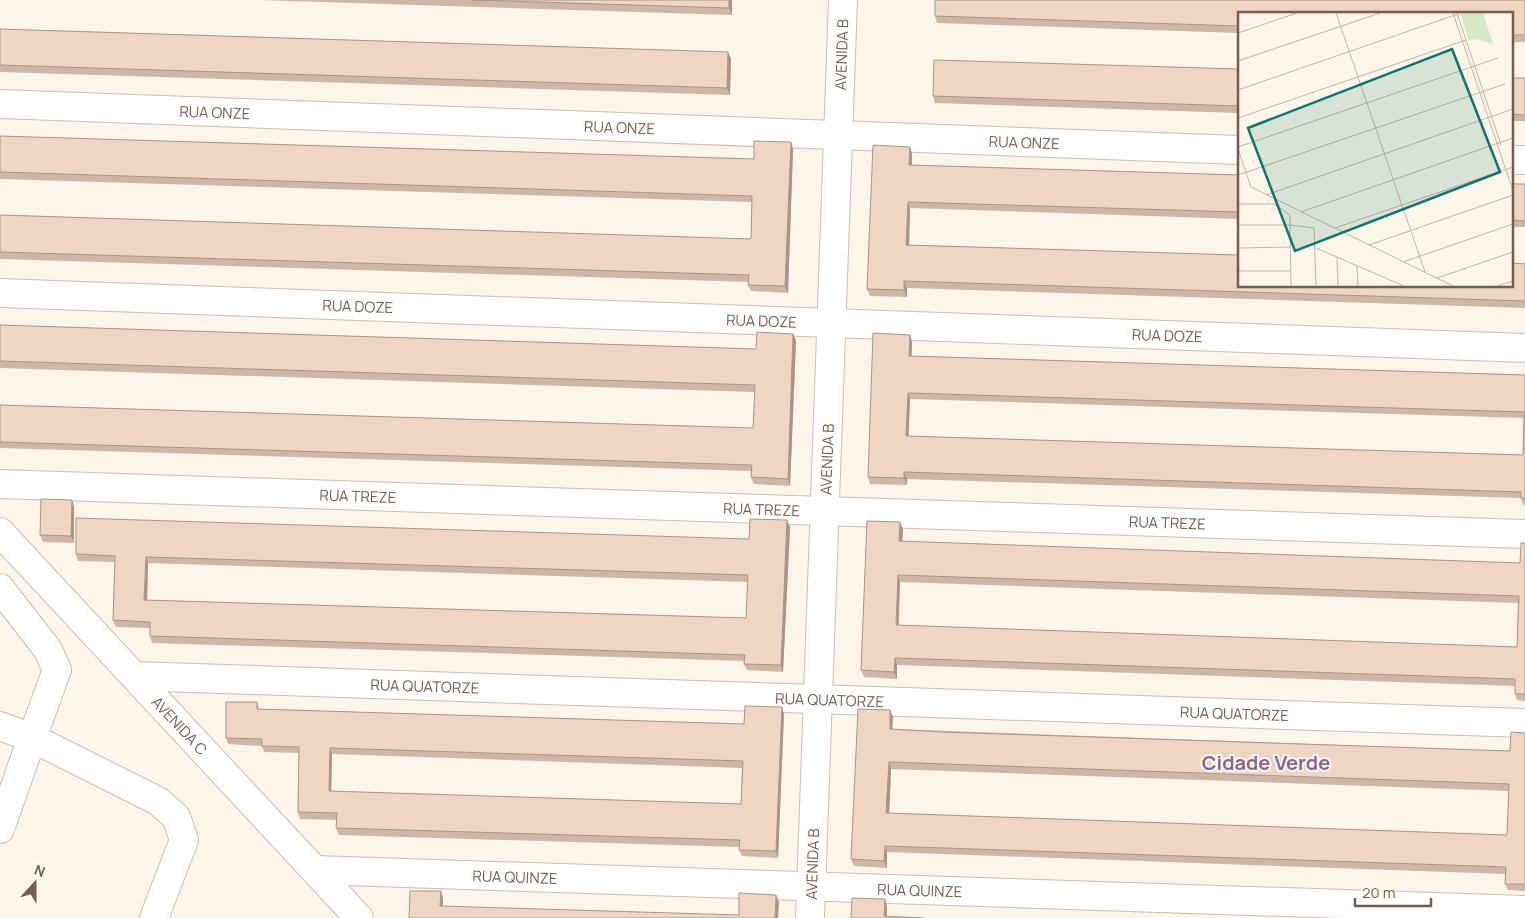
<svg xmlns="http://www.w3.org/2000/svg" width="1525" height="918" font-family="Manrope,sans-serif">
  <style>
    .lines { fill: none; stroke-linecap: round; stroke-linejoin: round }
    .minor-casing { stroke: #cdbdb0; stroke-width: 30 }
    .minor { stroke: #fff; stroke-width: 28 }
    .wall { fill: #ceb7a7; fill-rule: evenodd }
    .shaded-wall { fill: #a89588 }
    .building { fill: #f0d5c2; stroke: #a89588; fill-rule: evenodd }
    .labels { text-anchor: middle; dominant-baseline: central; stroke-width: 4; stroke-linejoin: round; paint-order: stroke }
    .street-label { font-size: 15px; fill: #755c4e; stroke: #fef9f0 }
    .district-label { font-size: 20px; font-weight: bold; fill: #836691; stroke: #fef9f0 }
    .inset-road { fill: none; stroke: #c2b3a6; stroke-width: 1 }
    .view { fill: #0f766e; fill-opacity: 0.15; stroke: #0f766e; stroke-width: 2.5 }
    .inset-edge { fill: none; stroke: #755c4e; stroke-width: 2.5 }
  </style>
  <rect width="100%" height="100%" fill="#fcf5e9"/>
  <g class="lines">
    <defs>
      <g id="minor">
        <path id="s1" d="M0,104L1239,150"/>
        <path d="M1511,160H1525"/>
        <path id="s2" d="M0,293L1525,348"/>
        <path id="s3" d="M0,484L1525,534"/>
        <path id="s4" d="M0,532L359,918"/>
        <path d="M0,588L48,650L57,670L32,738L158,801L176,817L184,840L154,918"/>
        <path id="s5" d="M134,676L1525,723"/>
        <path d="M0,726L32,738L0,829"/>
        <path id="s6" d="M315,870L1525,910"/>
        <path id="s7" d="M810,918L843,0"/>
      </g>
    </defs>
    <use href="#minor" class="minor-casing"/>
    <use href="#minor" class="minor"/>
  </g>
  <g class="wall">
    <path d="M259,0H732V15Z"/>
    <path d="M1525,0V42H1511V14H1239V33L937,23L935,16Z"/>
    <path d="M0,29L728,52L731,59L730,95L0,72Z"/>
    <path d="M1239,69V113L935,103L933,96Z"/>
    <rect x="1511" y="78" width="14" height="43"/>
    <path d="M0,136L754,159L793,149L788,293L751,291L748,285L749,282L0,259V215L751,239L752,202L0,179Z"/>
    <path d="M910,147L912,154V165L1239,175V219L910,208L909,245L1525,264V308L907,288V297L870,296L867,289Z"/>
    <rect x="1511" y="184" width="14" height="43"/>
    <path d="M0,325L756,349L793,334L796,341L790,486L754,484L751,477V471L0,448V405L753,428L755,392L0,368Z"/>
    <path d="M910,335L912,342V356L1525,375V505H1523L1521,498L907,479V485L870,484L868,477ZM910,399L1524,418L1523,455L909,436Z"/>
    <path d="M72,500L74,507V543L43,542L40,535Z"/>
    <path d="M790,527L783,672L747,670L744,664L745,661L152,643L150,636V628L116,627L113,620L115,562L78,561L76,554L749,539ZM148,563L748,582L746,618L147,600Z"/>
    <path d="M903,529L902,542L1520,563L1525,543V701L1517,700L1515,694V686L897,665V679L864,677L861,670ZM900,582L1518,603L1517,647L899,625Z"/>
    <path d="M257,702L259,709L744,724L784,714L778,858L742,856L739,850V847L339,835L336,828L337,820L300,819L298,812L299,753L264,752L262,746L228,744L226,738ZM332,754L742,768L741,804L331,791Z"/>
    <path d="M893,717L892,729L1510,751L1525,733V891L1508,890L1505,884V874L887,852V868L854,866L851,859ZM891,769L1509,791L1507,835L889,813Z"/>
  </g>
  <g class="shaded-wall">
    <path d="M729,0H732V15L729,8Z"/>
    <path d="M728,52L731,59L730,95L727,88Z"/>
    <path d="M791,142L793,149L788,293L785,286Z"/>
    <path d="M910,147L912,154V172L909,165Z"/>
    <path d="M908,202L910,208L909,252L906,245Z"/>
    <path d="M904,281L907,288V297L904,290Z"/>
    <path d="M793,334L796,341L790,486L788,479Z"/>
    <path d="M910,335L912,342L911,363L909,356Z"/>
    <path d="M908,393L910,399L908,443L906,436Z"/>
    <path d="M904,472L907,479V485L904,478Z"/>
    <path d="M72,500L74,507V543L71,536Z"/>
    <path d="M787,520L790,527L783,672L781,665Z"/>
    <path d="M900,522L903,529L902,548L899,541Z"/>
    <path d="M146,557L148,563L147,607L144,600Z"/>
    <path d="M898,575L900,582L898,632L896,625Z"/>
    <path d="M895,658L897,665V679L894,672Z"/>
    <path d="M782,707L784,714L778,858L776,851Z"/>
    <path d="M890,710L893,717L892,736L890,729Z"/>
    <path d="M330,748L332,754L331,798L329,791Z"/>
    <path d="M889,762L891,769L889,820L886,813Z"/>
    <path d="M885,846L887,852V868L884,861Z"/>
    <path d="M441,891L443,898V913L440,906Z"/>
    <path d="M776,895L779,902L778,918H775Z"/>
    <path d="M885,899L887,906V918L884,916Z"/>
  </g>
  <g class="building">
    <path d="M472,0H729V8Z"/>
    <path d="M935,0H1525V35H1511V14H1239V26L935,16Z"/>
    <path d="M0,29L728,52L727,88L0,65Z"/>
    <path d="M934,60L1239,69V106L933,96Z"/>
    <path d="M1511,78H1525V115L1511,114Z"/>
    <path d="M0,136L754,159V141L791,142L785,286L748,285L749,275L0,252V215L751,239L752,196L0,172Z"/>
    <path d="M873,145L910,147L909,165L1239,175V212L908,202L906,245L1239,255V286H1511V263L1525,264V301L904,281V290L867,289Z"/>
    <path d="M1511,184H1525V221L1511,220Z"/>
    <path d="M0,325L756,349L757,332L793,334L788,479L751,477L752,465L0,442V405L753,428L755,385L0,361Z"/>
    <path d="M873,333L910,335L909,356L1525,375V498H1521V492L904,472V478L868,477ZM908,393L1524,412L1523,455L906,436Z"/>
    <path d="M41,499L72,500L71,536L40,535Z"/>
    <path d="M76,518L749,539L750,519L787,520L781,665L744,664L745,655L150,636V622L113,620L115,556L76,554ZM146,557L748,575L746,618L144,600Z"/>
    <path d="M867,521L900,522L899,541L1406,559L1520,563L1521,543H1525V694H1515V679L895,658L894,672L861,670ZM898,575L1519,596L1517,647L896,625Z"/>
    <path d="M226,702H257V709L744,724L745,706L782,707L776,851L739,850L740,840L336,828L337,813L298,812L299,747L262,746V739L226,738ZM330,748L743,761L741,804L329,791Z"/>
    <path d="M858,709L890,710V729L942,732L1510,751L1511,732L1525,733V884H1505L1506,867L885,846L884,861L851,859ZM889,762L1509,784L1507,835L886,813Z"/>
    <path d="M410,891H441L440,906L739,915V893L776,895L775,918H409Z"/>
    <path d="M852,898L885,899L884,916L924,918H851Z"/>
  </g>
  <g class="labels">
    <g class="street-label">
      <text stroke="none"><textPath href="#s7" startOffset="864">AVENIDA B</textPath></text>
      <text stroke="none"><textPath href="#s1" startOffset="215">RUA ONZE</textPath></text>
      <text stroke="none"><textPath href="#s1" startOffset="620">RUA ONZE</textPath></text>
      <text stroke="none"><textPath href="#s1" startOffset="1025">RUA ONZE</textPath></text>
      <text stroke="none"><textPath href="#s2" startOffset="358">RUA DOZE</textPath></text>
      <text stroke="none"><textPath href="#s2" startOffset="762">RUA DOZE</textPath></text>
      <text stroke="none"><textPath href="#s2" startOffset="1168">RUA DOZE</textPath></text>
      <text stroke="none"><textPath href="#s7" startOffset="459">AVENIDA B</textPath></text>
      <text stroke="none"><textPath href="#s3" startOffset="358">RUA TREZE</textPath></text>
      <text stroke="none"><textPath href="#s3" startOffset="762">RUA TREZE</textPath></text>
      <text stroke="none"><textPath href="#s3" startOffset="1168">RUA TREZE</textPath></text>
      <text stroke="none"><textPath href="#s5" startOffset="291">RUA QUATORZE</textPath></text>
      <text stroke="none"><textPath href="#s5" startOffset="696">RUA QUATORZE</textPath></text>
      <text stroke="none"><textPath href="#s5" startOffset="1101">RUA QUATORZE</textPath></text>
      <text stroke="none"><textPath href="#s4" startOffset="264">AVENIDA C</textPath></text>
      <text stroke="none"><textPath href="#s7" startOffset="54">AVENIDA B</textPath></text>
      <text stroke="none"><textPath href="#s6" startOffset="200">RUA QUINZE</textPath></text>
      <text stroke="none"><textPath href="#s6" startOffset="605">RUA QUINZE</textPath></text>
    </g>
    <g class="district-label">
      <text x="1266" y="762">Cidade Verde</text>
    </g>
  </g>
  <g transform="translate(1238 12)">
    <rect width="275" height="275" fill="#fcf5e9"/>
    <path d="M222,1H245L255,32L238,27L231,29Z" fill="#d5e9c8"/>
    <path class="inset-road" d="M98,1L187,260M215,1L275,179M219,1L263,133M0,21L59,1M0,49L142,1M0,78L220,2M0,106L228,28M0,135L260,46M0,137L13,175L215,274M0,163L267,72M28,183L275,97M0,192H36L52,203V213L76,216L78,274M63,200L275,126M0,213H52L53,274M97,216L275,155M131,233L275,183M0,236L53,235M78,236L166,274M99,245L100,274M165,250L275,212M119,254L120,274M0,259H53M199,266L275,240M259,274L275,269"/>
    <path class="view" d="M214,37L262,160L57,239L10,116Z"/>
    <rect width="275" height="275" class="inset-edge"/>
  </g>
  <g transform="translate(35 883) rotate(21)" stroke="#fef9f0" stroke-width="4" paint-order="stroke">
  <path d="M0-4L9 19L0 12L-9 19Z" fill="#755c4e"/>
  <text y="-8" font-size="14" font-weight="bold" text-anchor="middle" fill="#755c4e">N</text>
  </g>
  <path d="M1355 898v8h76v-8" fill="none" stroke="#755c4e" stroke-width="2.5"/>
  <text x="1362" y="898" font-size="15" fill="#755c4e" stroke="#fef9f0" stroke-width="4" paint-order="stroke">20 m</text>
</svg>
